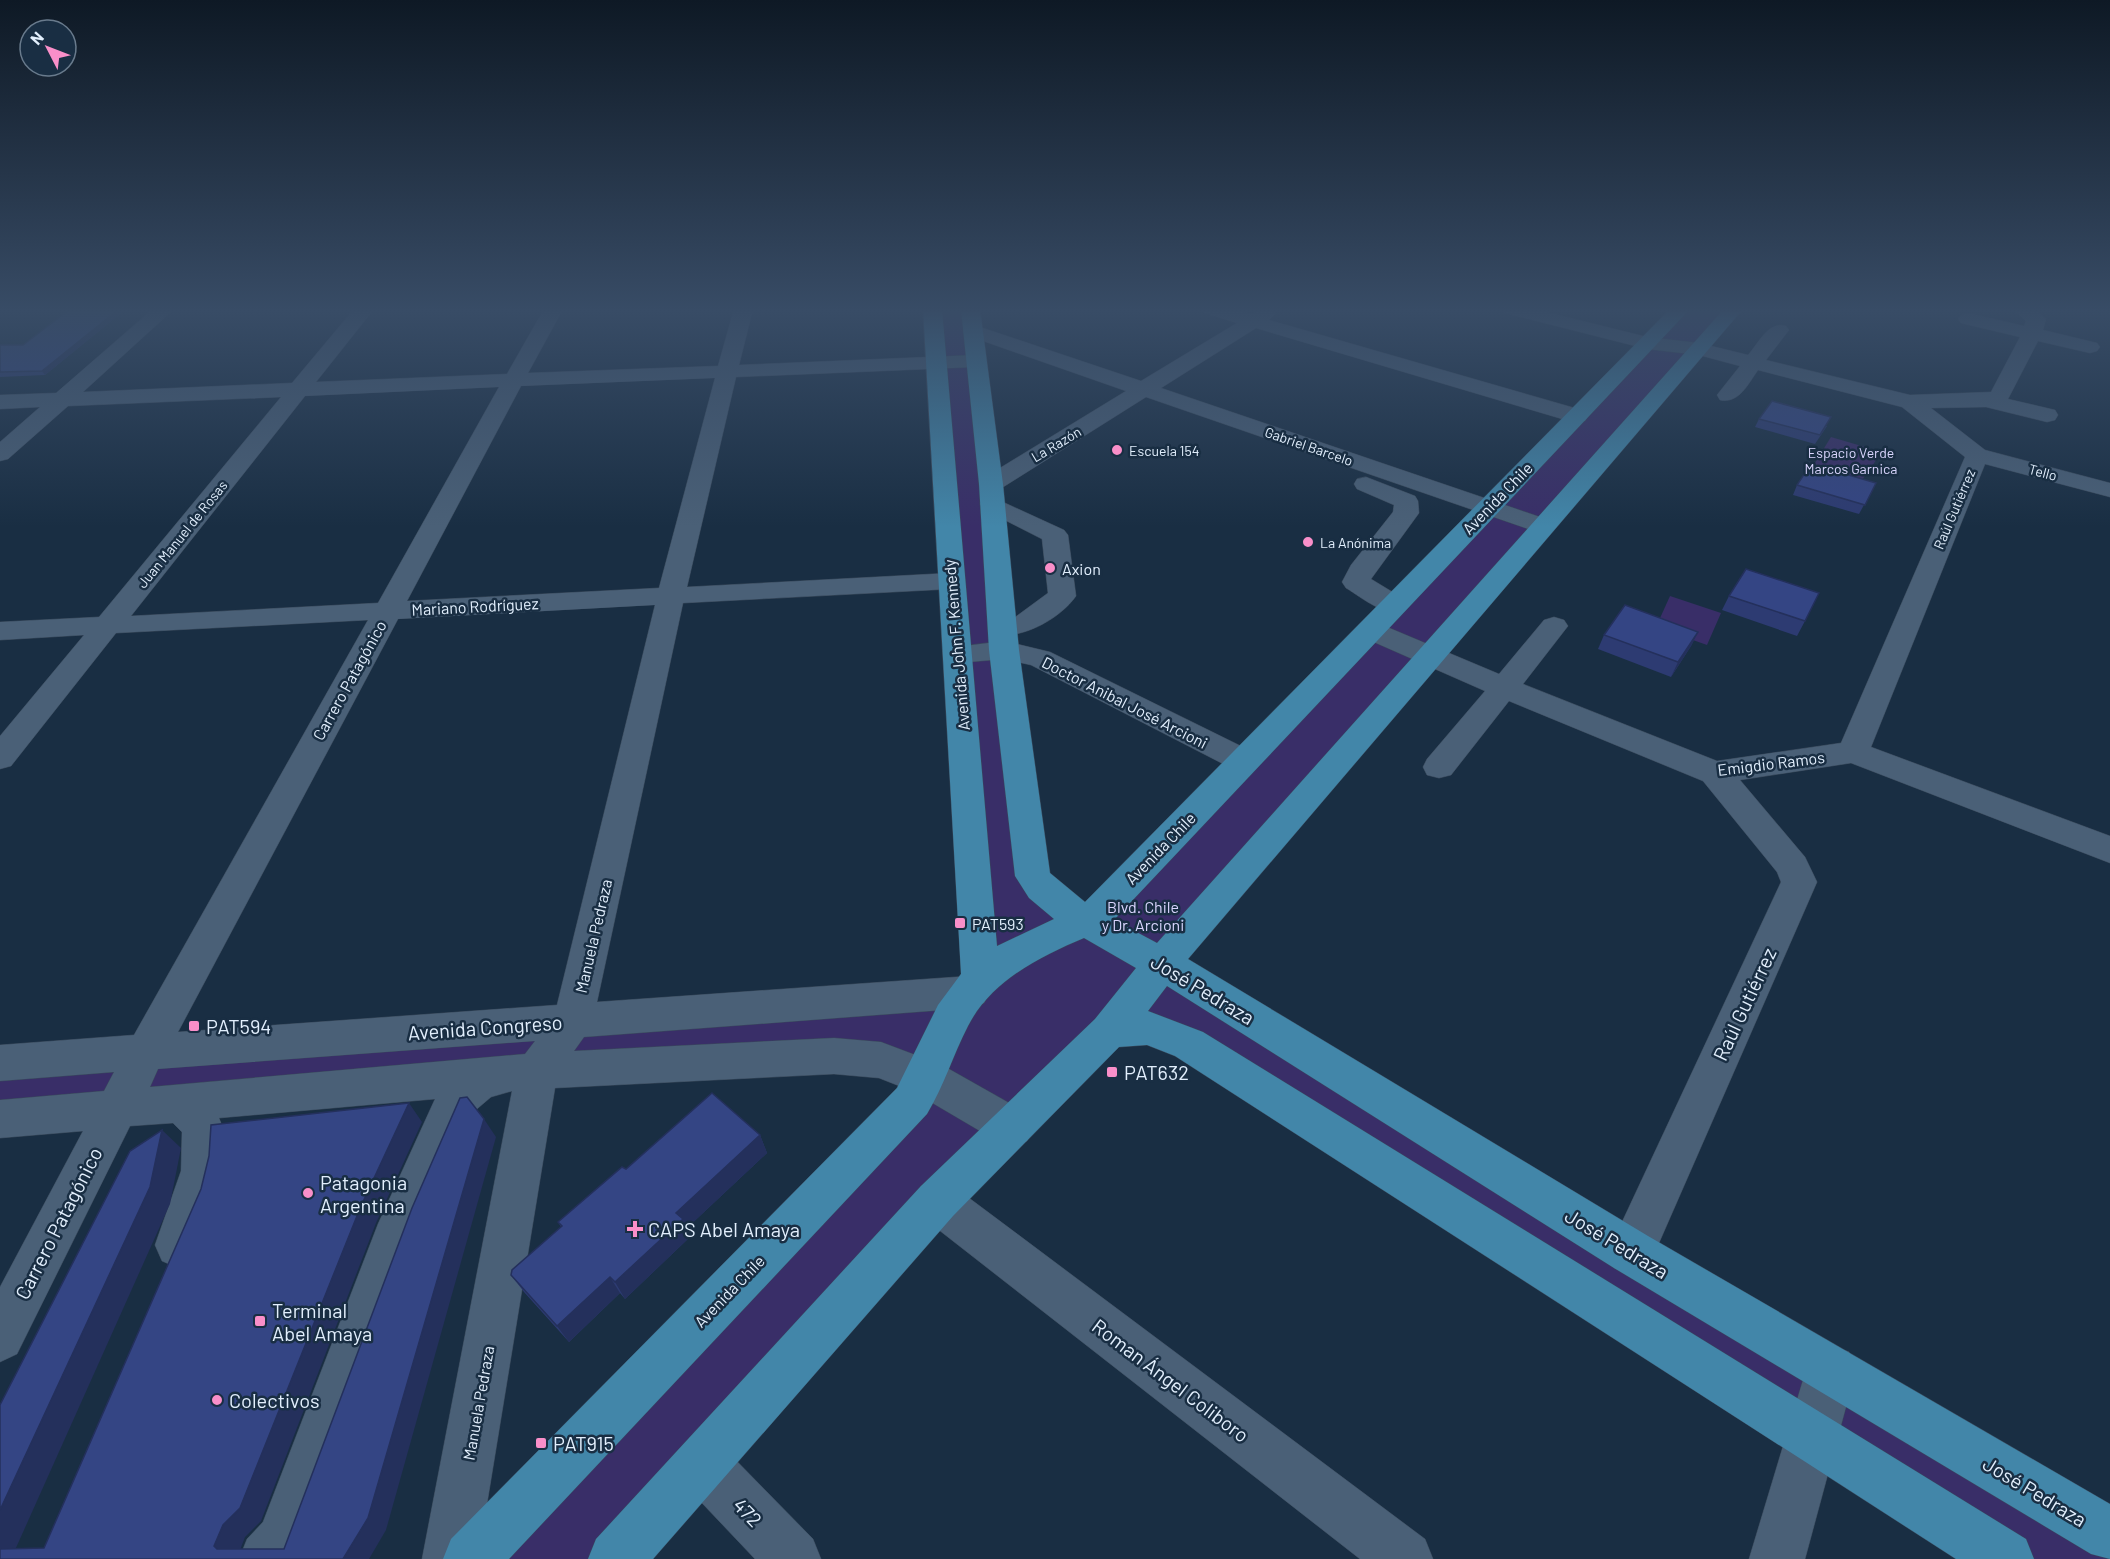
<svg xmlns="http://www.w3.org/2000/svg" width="2110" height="1559" font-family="Barlow,sans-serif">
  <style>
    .green { fill: #392e68 }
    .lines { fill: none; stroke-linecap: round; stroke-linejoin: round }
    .minor-casing { stroke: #39495b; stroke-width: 1 }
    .major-casing { stroke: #39495b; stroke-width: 1 }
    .minor { fill: #4a6077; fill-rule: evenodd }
    .major { fill: #4286a9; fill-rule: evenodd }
    .wall { fill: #2d3b72 }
    .shaded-wall { fill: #24305c }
    .building { fill: #344584; stroke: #24305c; stroke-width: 1.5 }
    .poi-dot { fill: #f98fc9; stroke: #192e43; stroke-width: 2 }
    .labels { text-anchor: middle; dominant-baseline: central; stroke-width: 5; stroke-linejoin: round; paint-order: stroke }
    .far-street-label { font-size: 14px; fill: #e2effd; stroke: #192e43 }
    .far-poi-label { font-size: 14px; fill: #e2effd; stroke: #192e43; text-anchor: start }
    .far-park-label { font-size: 14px; fill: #dad6fe; stroke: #192e43 }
    .street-label { font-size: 16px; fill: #e2effd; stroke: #192e43 }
    .poi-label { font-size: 16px; fill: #e2effd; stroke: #192e43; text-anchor: start }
    .park-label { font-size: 16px; fill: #dad6fe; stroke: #192e43 }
    .near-street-label { font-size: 20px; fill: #e2effd; stroke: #192e43 }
    .near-poi-label { font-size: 20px; fill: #e2effd; stroke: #192e43; text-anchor: start }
  </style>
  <rect width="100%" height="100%" fill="#192e43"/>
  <g class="green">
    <path d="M932,309H970L1033,876L1090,921L1680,309H1734L1162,963L2110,1559H2006L1189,1044L1109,1031L616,1559H471L912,1101L881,1060L0,1119V1063L970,992L951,581Z"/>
    <path d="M1831,437L1882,452L1862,480L1813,466Z"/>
    <path d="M1670,596L1721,613L1707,645L1656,627Z"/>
  </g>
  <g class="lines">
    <defs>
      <g id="minor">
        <path d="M153,309H174L83,392L292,383L354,309H374L316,382L507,374L544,309H563L528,373L718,366L734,309H753L739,365L976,355L983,357L986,361L983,365L976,367L736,377L687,587L951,573L961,575L965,581L961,587L951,589L683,603L597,1002L970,976L984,981L990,992L984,1003L970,1008L584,1037L574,1051L834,1038L881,1042L942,1065L1027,1113L1034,1127L1027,1141L1012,1147L997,1141L912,1091L879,1078L834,1074L555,1088L478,1559H422L512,1091L491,1097L471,1114L459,1139L424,1224L303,1559H239L247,1539L263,1522L378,1224L435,1099L219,1118C240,1165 213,1218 194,1261L178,1268L162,1261L155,1245L181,1171L182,1132L173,1123L130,1126L17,1354L0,1362V1287L83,1131L0,1138V1100L104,1091L114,1072L0,1081V1045L134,1035L368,620L116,633L11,766L0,769V736L84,635L0,640V622L99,617L281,397L68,406L8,459L0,461V442L40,407L0,409V395L56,393ZM715,378L659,588L407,601L521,386ZM499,387L378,603L131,616L305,396ZM655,605L557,1005L178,1032L398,619ZM535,1041L525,1054L150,1087L158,1069Z"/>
        <path d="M1203,309H1232L1251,314L1263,309L1272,310L1275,314L1269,320L1585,411L1588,416L1585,421H1569L1256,328L1161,388L1552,521L1556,526L1552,531L1543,534L1534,531L1146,397L1000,489L991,491L982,489L979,484L982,479L1126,391L966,335L963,331L966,327H980L1141,381L1237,323L1205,313Z"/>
        <path d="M1502,309H1534L1647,337L1699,343L1748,355C1759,343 1768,321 1786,326L1789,330L1766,360L1910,395L1991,392L2020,337L1961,323L1958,319L1961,315L1968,313L2024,326L2026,321L2013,309H2035L2046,319L2043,330L2097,343L2100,347L2097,351L2090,353L2038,341L2008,399L2055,410L2058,415L2055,420L2047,422L1986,407L1931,408L1985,450L2110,483V497L1985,464L1871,747L2110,836V863L1851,763L1740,780L1805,857L1817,882L1648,1268L1631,1275L1614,1268L1608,1252L1781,882L1777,872L1703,781L1509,701L1451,775L1439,778L1427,775L1423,767L1427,759L1485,691L1360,636L1356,630L1360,624L1370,621L1380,624L1499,674L1544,620L1554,617L1564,620L1568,626L1523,684L1717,761L1841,743L1965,457L1902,407L1758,370C1748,384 1739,404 1720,400L1717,395L1740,366L1699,355L1647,349L1505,313Z"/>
        <path d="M1366,477L1415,496L1418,501L1419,513L1371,579L1404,599L1408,605L1404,611C1383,616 1364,599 1346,588L1342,582L1351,565L1393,512L1394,505L1357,489L1354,484L1357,479Z"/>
        <path d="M992,497L1064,530L1068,535L1076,596C1060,619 1020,641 992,634L988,628L992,622L1014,618L1048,593L1042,539L983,509L980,504L983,499Z"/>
        <path d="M1004,641L1050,652L1255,753L1260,761L1255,769L1244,772L1233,769L1031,665L1004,659L958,663L948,660L943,654L948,648Z"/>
        <path d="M937,1179L953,1186L1425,1539L1433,1559H1360L921,1216L914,1201L921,1186Z"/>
        <path d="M1831,1345L1849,1352L1856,1370L1805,1559H1749L1806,1370L1813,1352Z"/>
        <path d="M702,1437L721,1445L813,1539L821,1559H755L683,1483L675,1464L683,1445Z"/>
      </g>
      <path id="major" d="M923,309H942L997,946L1054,919L1029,898L1015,876L989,650L979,484L961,309H980L1003,484L1019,650L1050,873L1085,902L1670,309H1690L1114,920L1157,943L1724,309H1743L1188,959L1648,1236L2110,1504V1559L2091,1554L1614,1268L1167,986L1148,1011L1203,1032L2026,1539L2034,1559H1956L1175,1056L1147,1045L1119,1047L953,1216L653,1559H588L596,1539L921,1186L1095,1019L1136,968L1084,938C1039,957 991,981 968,1026C953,1055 944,1086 927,1114L509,1559H443L451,1539L897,1088L938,1005L961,974Z"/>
    </defs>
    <use href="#minor" class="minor-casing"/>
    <use href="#major" class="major-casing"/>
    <use href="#minor" class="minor"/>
    <use href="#major" class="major"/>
  </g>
  <g class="wall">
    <path d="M70,309H126L45,375L0,377V345H23Z"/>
    <path d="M1759,419L1827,426L1815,444L1755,427Z"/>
    <path d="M1876,483L1859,514L1793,495L1797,485Z"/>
    <path d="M1729,596L1805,621L1797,636L1722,610Z"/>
    <path d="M1698,632L1691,646L1671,677L1598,649L1604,635Z"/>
    <path d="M760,1135L767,1153L687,1228L691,1236L625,1299L620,1293L569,1342L524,1292L511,1275L561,1227L558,1222L626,1169Z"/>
  </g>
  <g class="shaded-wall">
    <path d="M119,309H126L45,375L42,371Z"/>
    <path d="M1698,632L1691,646L1671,677L1678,662Z"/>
    <path d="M409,1103L422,1122L376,1223L261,1521L245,1537L237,1558L217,1549L214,1546L361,1206Z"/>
    <path d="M484,1119L496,1137L386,1530L369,1559H343Z"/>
    <path d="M162,1130L181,1148L170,1204L11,1559L0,1556V1510Z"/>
    <path d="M760,1135L767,1153L687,1228L691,1236L625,1299L615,1282L676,1213Z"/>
    <path d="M610,1277L620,1293L569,1342L557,1326Z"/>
  </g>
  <g class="building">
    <path d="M70,309H119L42,371L0,372V345H23Z"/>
    <path d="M1772,401L1831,417L1820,435L1759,419Z"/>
    <path d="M1811,464L1876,483L1865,505L1797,485Z"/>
    <path d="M1746,569L1819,593L1805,621L1729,596Z"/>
    <path d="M1625,605L1698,632L1678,662L1604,635Z"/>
    <path d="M712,1093L760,1135L676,1213L683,1219L615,1282L610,1277L557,1326L511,1275L512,1270L562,1226L558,1222L622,1167L626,1169Z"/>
    <path d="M467,1097L484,1119L368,1518L343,1559H0V1549L44,1548L201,1189L209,1156L211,1125L409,1103L361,1206L240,1508L223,1525L214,1546L217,1549H284L412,1208L460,1098Z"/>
    <path d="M162,1130L150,1187L0,1510V1405L130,1151Z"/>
  </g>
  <linearGradient id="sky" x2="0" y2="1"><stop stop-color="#0e1925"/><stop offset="0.59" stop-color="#384c66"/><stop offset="1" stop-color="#384c66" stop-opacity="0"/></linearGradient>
  <rect width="2110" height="527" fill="url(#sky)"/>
  <g class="poi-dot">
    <circle cx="1117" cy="450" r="6"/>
    <circle cx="1308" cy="542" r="6"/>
    <circle cx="1050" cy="568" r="6"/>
    <rect x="954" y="917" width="12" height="12" rx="3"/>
    <rect x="188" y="1020" width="12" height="12" rx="3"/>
    <rect x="1106" y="1066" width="12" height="12" rx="3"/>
    <circle cx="308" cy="1193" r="6"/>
    <path d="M632 1220h6v6h6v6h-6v6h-6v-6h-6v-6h6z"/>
    <rect x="254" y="1315" width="12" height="12" rx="3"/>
    <circle cx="217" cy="1400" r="6"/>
    <rect x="535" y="1437" width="12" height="12" rx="3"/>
  </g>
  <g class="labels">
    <g class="far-street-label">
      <text transform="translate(1056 444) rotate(-31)">La Razón</text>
      <text transform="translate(1309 446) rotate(19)">Gabriel Barcelo</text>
      <text transform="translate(2043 472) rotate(15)">Tello</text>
      <text transform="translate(1954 509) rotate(-67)">Raúl Gutiérrez</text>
      <text transform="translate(182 534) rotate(-51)">Juan Manuel de Rosas</text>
    </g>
    <g class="far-poi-label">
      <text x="1129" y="450">Escuela 154</text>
      <text x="1320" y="542">La Anónima</text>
    </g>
    <g class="far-park-label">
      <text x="1851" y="452">Espacio Verde<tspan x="1851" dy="16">Marcos Garnica</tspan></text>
    </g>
    <g class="street-label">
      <text transform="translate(1497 498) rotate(-46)">Avenida Chile</text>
      <text transform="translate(475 606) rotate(-3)">Mariano Rodríguez</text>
      <text transform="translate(956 645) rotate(-95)">Avenida John F. Kennedy</text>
      <text transform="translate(349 680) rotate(-61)">Carrero Patagónico</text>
      <text transform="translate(1125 702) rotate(27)">Doctor Anibal José Arcioni</text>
      <text transform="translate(1771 763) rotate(-7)">Emigdio Ramos</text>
      <text transform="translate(1160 848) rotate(-46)">Avenida Chile</text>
      <text transform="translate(593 936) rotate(-77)">Manuela Pedraza</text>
      <text transform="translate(729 1291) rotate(-46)">Avenida Chile</text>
      <text transform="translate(478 1403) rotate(-80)">Manuela Pedraza</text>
    </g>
    <g class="poi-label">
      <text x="1062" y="568">Axion</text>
      <text x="972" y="923">PAT593</text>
    </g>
    <g class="park-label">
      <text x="1143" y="906">Blvd. Chile<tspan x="1143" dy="18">y Dr. Arcioni</tspan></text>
    </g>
    <g class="near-street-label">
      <text transform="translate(1203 989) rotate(31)">José Pedraza</text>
      <text transform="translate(1744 1004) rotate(-65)">Raúl Gutiérrez</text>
      <text transform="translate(485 1027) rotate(-4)">Avenida Congreso</text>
      <text transform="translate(58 1223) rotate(-63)">Carrero Patagónico</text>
      <text transform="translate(1617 1243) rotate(31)">José Pedraza</text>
      <text transform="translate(1171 1380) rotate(37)">Roman Ángel Coliboro</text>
      <text transform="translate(2035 1491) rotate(31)">José Pedraza</text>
      <text transform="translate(748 1512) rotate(46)">472</text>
    </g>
    <g class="near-poi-label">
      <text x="206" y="1026">PAT594</text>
      <text x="1124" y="1072">PAT632</text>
      <text x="320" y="1182">Patagonia<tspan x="320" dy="23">Argentina</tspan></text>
      <text x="648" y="1229">CAPS Abel Amaya</text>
      <text x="272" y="1310">Terminal<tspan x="272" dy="23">Abel Amaya</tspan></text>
      <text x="229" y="1400">Colectivos</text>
      <text x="553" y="1443">PAT915</text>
    </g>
  </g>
  <g transform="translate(48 48) rotate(312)"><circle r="28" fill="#192e43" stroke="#697b8d" stroke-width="1.5"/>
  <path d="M0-4.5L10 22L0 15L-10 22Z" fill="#f98fc9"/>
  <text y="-9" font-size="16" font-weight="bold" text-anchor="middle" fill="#e2effd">N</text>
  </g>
</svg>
